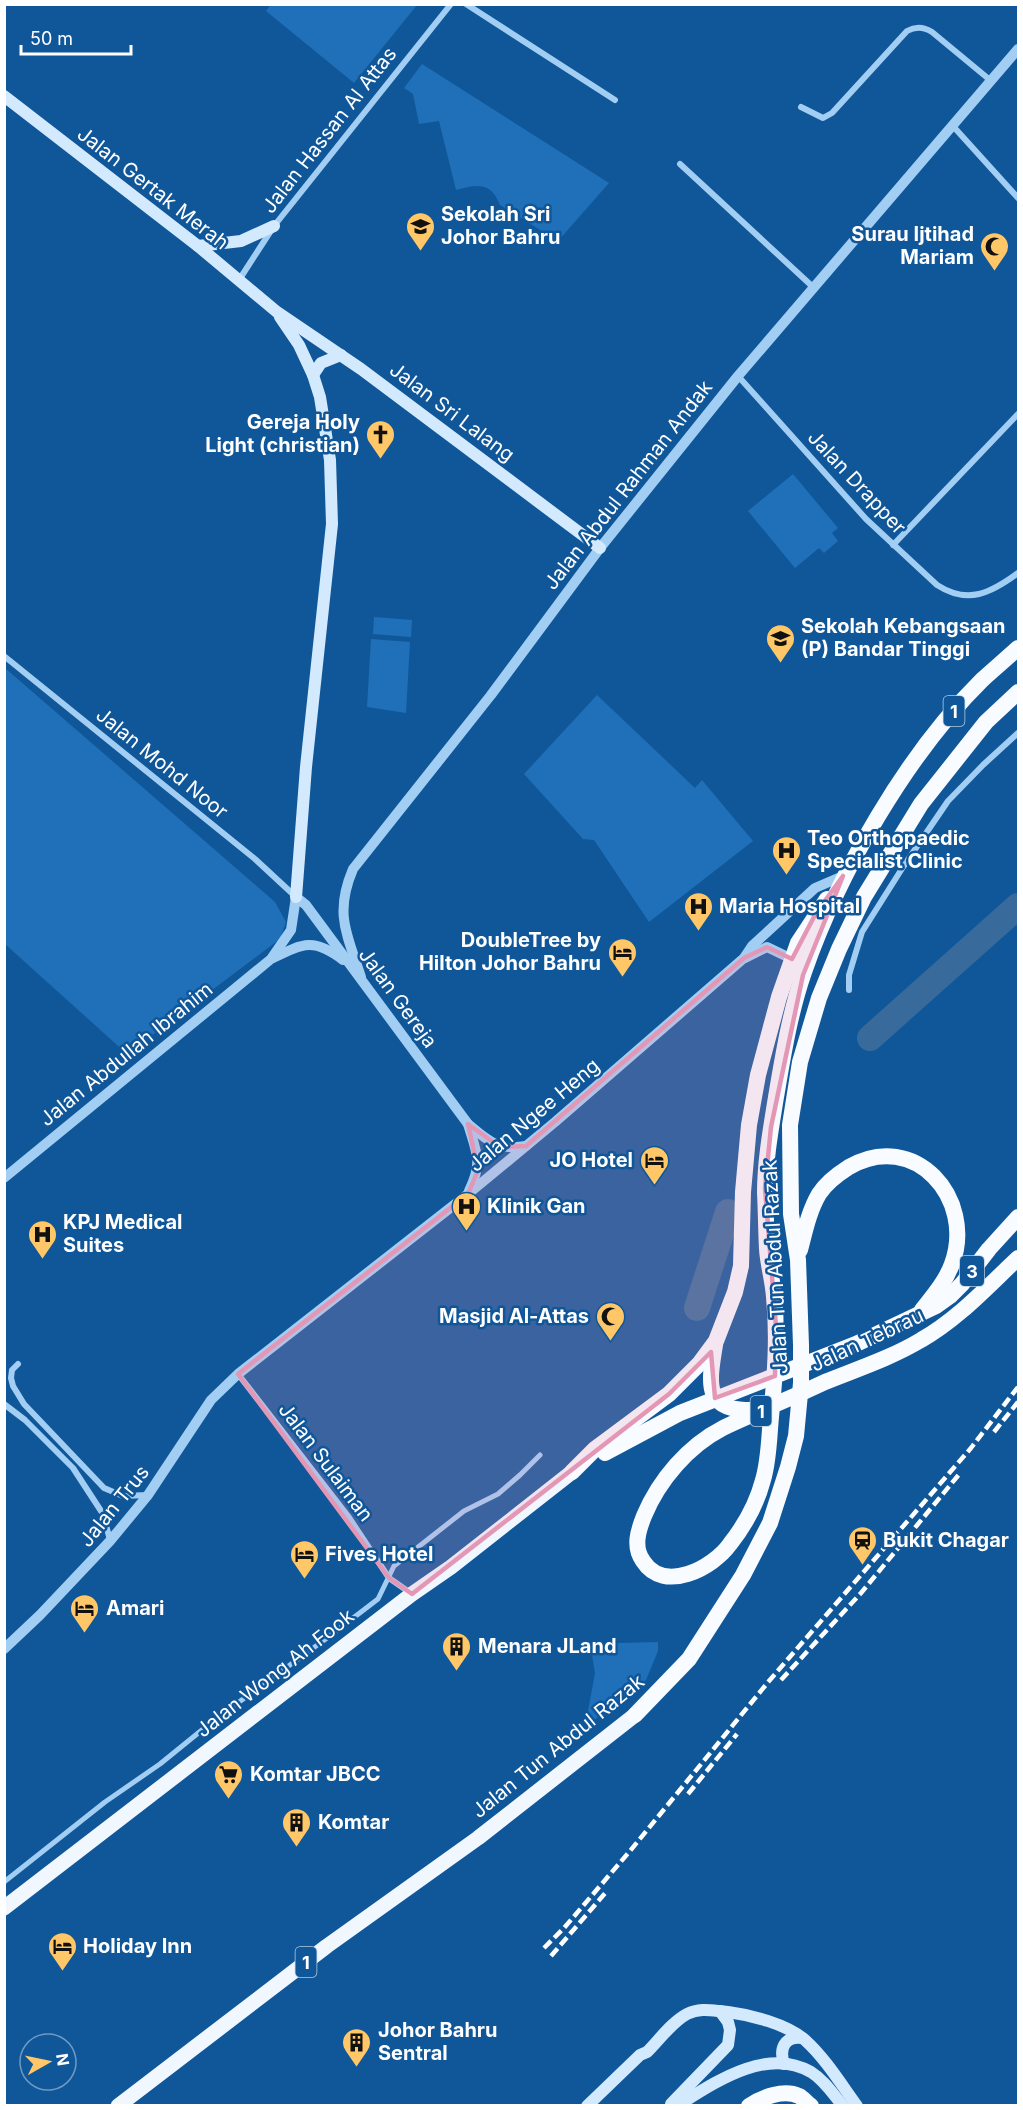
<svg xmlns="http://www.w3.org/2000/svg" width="1023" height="2110" font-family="Inter,sans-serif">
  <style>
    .green { fill: #1f70b8 }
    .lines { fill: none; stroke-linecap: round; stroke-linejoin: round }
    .river { stroke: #386b9b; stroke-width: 26 }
    .pedestrian { stroke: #a3cef4; stroke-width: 5 }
    .minor { stroke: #a3cef4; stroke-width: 6 }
    .tertiary { stroke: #a3cef4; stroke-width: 10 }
    .secondary { stroke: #d3e9fd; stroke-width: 12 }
    .primary { stroke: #f1f7ff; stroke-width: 15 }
    .trunk { stroke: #f8fbff; stroke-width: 16 }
    .rail { stroke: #fff; stroke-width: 4.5; stroke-dasharray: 10 4.5; stroke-linecap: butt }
    .marked { fill: #e497b5; fill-opacity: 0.2; stroke: #e497b5; stroke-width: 4.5; stroke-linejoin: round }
    .labels { text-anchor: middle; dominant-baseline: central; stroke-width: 5; stroke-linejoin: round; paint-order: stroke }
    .shield { fill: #10579a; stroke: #b7cde1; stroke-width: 1.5 }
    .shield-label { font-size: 18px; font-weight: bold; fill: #fff }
    .street-label { font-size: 20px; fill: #fff; stroke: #10579a }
    .poi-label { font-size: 20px; font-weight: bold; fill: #fff; stroke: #10579a; text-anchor: start }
  </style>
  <rect width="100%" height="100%" fill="#10579a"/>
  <g class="green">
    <path d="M271,4H417V5L354,83L266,11Z"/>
    <path d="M422,64L609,183L558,241L500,205C491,182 478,184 456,190L439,121L419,124L413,94L404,88Z"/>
    <path d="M793,474L838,528L832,533L838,541L824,553L819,548L795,568L748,511Z"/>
    <path d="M374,617L412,620L411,637L373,634Z"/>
    <path d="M371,639L410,642L406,713L367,707Z"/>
    <path d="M5,668L275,902L286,922L280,939L127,1054L5,944Z"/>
    <path d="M597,695L695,788L702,780L753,841L649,922L594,840L583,839L524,774Z"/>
    <path d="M658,1642V1651L646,1680L585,1727L595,1673L591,1649L619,1643Z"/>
  </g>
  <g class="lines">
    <g class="river">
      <path d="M870,1038L1018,906"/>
      <path d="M697,1308L728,1212"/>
    </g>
    <path class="pedestrian" d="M4,1882L105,1802L160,1764L213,1721L327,1638L378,1599L394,1566L464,1511L498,1494L520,1475L540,1455"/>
    <g class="minor">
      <path d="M466,4L615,100"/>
      <path d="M801,107L823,118L832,113L907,31C916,26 924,27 932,32L990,80"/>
      <path d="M952,125L1018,198"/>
      <path d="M680,164L813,287"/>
      <path d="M239,280L274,226L451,4"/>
      <path d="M738,376L866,519L937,585C968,605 991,593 1018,573"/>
      <path d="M893,545L1018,414"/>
      <path d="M4,656L255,859L296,897"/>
      <path d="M849,990V975L862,932L903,867L948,801L983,765L1018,733"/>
      <path d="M18,1364L12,1370L11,1378L13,1386L24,1404L104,1488L123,1496L148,1495"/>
      <path d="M238,1374L348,1516L389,1578L412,1594"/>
      <path d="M4,1404L25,1420L73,1468L103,1514L110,1540"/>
    </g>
    <g class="tertiary">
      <path d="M273,958C304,943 314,938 343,960"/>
      <path d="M745,958L767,947L792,959"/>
      <path d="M361,977C347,934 334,914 353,869L491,695L600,548L738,376L1018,49"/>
      <path d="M468,1124C477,1154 483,1162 469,1191"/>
      <path d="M4,1178L271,959L291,930L296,897L306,905L468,1124C488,1141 498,1151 526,1146"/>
      <path d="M4,1649L40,1615L110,1541L148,1495L211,1400L238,1374L468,1194L555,1122L744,958L752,946L815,888L843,876"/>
    </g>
    <g class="secondary">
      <path d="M4,96L198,246L277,312L361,369L600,548"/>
      <path d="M198,246L241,241L274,226"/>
      <path d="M280,317L299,345L313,375L320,397L330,460L332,524L306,767L296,897"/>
      <path d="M313,375L321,363L341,355"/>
      <path d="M784,2064C779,2049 784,2036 802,2038"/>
      <path d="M671,2104L728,2045L730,2030L728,2022L720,2011"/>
      <path d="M587,2106L640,2055L647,2052C659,2040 672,2022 687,2014C701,2007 713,2011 728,2012C751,2015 787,2024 805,2040C825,2058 841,2084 857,2106"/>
      <path d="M677,2106C714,2083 766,2046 811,2072C824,2080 833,2094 843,2106"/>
    </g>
    <g class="primary">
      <path d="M4,1908L412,1594L451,1567L572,1472"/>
      <path d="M118,2106L327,1946L478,1838L635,1715"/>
    </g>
    <g class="trunk">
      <path d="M1018,648C1006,659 994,669 982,680C907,754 839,872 804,972C790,1012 783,1056 776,1097C771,1128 765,1161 765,1193C766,1211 766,1230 767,1249C768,1265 773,1281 774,1297C778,1337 775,1376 771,1417C769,1438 769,1460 763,1480C757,1503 745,1525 730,1544C713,1568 664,1594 643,1561C633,1547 638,1531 644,1516C659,1480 688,1446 723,1428C737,1421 752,1415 767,1408C786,1400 806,1391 825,1382C857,1369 891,1358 921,1340C958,1319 987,1287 1018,1258"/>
      <path d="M800,1250C805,1231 809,1211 819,1194C826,1183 838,1174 849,1167C914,1129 976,1198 952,1264C946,1281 933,1296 922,1310"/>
      <path d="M715,1345C708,1387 704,1412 757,1410"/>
      <path d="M605,1453L680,1413L856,1344L936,1306L950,1296L962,1284L989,1249L1018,1217"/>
      <path d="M572,1472L595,1449L669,1394L699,1364L716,1341L735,1292L741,1266L743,1192L749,1125L758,1075L779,997L798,943L827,899"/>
      <path d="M635,1715L689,1659L743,1575L770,1523L788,1467L796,1436L801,1383V1345L798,1260L791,1214L790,1125L800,1062L819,998L839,949L864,897L921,804L986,722L1018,692"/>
      <path d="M749,2106C762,2097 784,2089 799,2096C803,2098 807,2103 811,2106"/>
    </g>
    <g class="rail">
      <path d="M994,1432L1018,1402"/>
      <path d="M781,1680L861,1593L961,1472"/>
      <path d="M688,1794L737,1734"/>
      <path d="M544,1948L564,1928L630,1851L769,1681L971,1448L1018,1387"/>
      <path d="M551,1956L607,1891"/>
    </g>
  </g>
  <path class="marked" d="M843,876L803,975L771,1127L765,1188L776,1327L775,1376L715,1398L711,1352L669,1394L412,1594L389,1578L238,1374L468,1194L478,1170L468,1124L500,1147L526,1146L744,958L767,947L792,959L816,913Z"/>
  <defs>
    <symbol id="school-pin" viewBox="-11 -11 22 30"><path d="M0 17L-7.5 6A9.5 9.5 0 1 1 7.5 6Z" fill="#ffc767" stroke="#10579a"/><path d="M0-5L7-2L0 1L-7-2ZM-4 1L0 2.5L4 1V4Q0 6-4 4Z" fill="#111"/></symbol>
    <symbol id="mosque-pin" viewBox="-11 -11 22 30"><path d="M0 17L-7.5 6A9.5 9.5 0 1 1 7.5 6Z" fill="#ffc767" stroke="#10579a"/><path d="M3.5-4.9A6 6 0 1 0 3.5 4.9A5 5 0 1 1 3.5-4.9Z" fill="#111"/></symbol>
    <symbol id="church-pin" viewBox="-11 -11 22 30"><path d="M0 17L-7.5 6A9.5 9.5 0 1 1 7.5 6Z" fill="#ffc767" stroke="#10579a"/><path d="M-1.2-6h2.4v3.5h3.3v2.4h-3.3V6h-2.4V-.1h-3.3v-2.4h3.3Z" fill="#111"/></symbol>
    <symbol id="hospital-pin" viewBox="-11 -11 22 30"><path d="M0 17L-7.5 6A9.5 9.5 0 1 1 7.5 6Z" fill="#ffc767" stroke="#10579a"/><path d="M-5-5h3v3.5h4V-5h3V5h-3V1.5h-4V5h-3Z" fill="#111"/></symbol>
    <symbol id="hotel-pin" viewBox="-11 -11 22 30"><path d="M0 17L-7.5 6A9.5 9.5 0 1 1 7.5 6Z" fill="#ffc767" stroke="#10579a"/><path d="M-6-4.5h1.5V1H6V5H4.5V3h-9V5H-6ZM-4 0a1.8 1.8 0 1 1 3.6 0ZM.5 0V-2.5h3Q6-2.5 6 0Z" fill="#111"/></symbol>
    <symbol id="station-pin" viewBox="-11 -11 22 30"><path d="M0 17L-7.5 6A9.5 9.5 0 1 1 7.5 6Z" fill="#ffc767" stroke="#10579a"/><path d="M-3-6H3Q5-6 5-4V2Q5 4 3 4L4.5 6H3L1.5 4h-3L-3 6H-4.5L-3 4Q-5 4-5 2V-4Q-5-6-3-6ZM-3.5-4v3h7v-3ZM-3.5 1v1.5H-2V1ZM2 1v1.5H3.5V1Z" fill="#111"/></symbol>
    <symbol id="building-pin" viewBox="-11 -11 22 30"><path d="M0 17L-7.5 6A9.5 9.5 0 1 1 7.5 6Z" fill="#ffc767" stroke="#10579a"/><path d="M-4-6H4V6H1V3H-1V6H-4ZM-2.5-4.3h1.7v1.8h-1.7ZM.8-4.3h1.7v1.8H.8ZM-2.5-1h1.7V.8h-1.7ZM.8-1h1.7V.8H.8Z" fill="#111"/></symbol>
    <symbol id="supermarket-pin" viewBox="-11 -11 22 30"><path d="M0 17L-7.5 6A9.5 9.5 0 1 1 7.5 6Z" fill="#ffc767" stroke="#10579a"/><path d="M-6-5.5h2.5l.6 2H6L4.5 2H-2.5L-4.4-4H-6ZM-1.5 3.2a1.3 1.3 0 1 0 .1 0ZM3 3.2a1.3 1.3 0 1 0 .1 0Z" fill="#111"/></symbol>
  </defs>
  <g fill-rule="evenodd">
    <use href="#school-pin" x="404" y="210" width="33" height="45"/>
    <use href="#mosque-pin" x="978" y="230" width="33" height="45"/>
    <use href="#church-pin" x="364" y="418" width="33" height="45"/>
    <use href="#school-pin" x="764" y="622" width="33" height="45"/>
    <use href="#hospital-pin" x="770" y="834" width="33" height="45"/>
    <use href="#hospital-pin" x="682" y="890" width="33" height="45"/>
    <use href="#hotel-pin" x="606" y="936" width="33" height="45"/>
    <use href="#hotel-pin" x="638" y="1144" width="33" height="45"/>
    <use href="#hospital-pin" x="450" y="1190" width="33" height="45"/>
    <use href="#hospital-pin" x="26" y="1218" width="33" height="45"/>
    <use href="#mosque-pin" x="594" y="1300" width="33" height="45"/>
    <use href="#station-pin" x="846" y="1524" width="33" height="45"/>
    <use href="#hotel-pin" x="288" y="1538" width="33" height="45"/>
    <use href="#hotel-pin" x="68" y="1592" width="33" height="45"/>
    <use href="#building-pin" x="440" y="1630" width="33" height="45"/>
    <use href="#supermarket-pin" x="212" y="1758" width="33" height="45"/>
    <use href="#building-pin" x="280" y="1806" width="33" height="45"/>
    <use href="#hotel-pin" x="46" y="1930" width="33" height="45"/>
    <use href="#building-pin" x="340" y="2026" width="33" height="45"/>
  </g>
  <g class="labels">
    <g class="shield">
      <rect x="943.5" y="696" width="21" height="30" rx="4.5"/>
      <rect x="960" y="1256" width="24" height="30" rx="4.5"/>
      <rect x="750.5" y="1396" width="21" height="30" rx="4.5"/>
      <rect x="295.5" y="1947" width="21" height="30" rx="4.5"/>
    </g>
    <g class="shield-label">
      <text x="954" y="711">1</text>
      <text x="972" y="1271">3</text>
      <text x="761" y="1411">1</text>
      <text x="306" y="1962">1</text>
    </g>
    <g class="street-label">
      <text transform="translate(329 130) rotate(-52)">Jalan Hassan Al Attas</text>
      <text transform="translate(153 188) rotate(38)">Jalan Gertak Merah</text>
      <text transform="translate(452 412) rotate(37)">Jalan Sri Lalang</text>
      <text transform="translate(857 482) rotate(47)">Jalan Drapper</text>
      <text transform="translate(628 485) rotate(-52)">Jalan Abdul Rahman Andak</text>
      <text transform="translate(162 763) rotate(39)">Jalan Mohd Noor</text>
      <text transform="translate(398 998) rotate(54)">Jalan Gereja</text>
      <text transform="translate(126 1054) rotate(-39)">Jalan Abdullah Ibrahim</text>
      <text transform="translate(534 1115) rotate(-40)">Jalan Ngee Heng</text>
      <text transform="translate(775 1267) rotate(-93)">Jalan Tun Abdul Razak</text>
      <text transform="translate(867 1340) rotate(-25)">Jalan Tebrau</text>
      <text transform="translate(326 1462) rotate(53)">Jalan Sulaiman</text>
      <text transform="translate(114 1506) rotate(-51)">Jalan Trus</text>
      <text transform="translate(275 1673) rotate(-38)">Jalan Wong Ah Fook</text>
      <text transform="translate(558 1746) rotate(-39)">Jalan Tun Abdul Razak</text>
    </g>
    <g class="poi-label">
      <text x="441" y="214">Sekolah Sri<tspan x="441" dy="23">Johor Bahru</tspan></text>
      <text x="974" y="234" text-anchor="end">Surau Ijtihad<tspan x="974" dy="23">Mariam</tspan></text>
      <text x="360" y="422" text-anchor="end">Gereja Holy<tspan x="360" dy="23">Light (christian)</tspan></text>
      <text x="801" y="626">Sekolah Kebangsaan<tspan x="801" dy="23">(P) Bandar Tinggi</tspan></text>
      <text x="807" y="838">Teo Orthopaedic<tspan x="807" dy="23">Specialist Clinic</tspan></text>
      <text x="719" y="906">Maria Hospital</text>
      <text x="601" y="940" text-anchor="end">DoubleTree by<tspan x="601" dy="23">Hilton Johor Bahru</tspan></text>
      <text x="633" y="1160" text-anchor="end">JO Hotel</text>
      <text x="487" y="1206">Klinik Gan</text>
      <text x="63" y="1222">KPJ Medical<tspan x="63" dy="23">Suites</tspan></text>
      <text x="589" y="1316" text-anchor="end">Masjid Al-Attas</text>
      <text x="883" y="1540">Bukit Chagar</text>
      <text x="325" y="1554">Fives Hotel</text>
      <text x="106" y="1608">Amari</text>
      <text x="478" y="1646">Menara JLand</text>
      <text x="250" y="1774">Komtar JBCC</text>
      <text x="318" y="1822">Komtar</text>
      <text x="83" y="1946">Holiday Inn</text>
      <text x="378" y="2030">Johor Bahru<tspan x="378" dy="23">Sentral</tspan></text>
    </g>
  </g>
  <rect width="1023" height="2110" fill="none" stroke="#ffffff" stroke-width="12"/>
  <g transform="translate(48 2062) rotate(81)"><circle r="28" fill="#10579a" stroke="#709ac2" stroke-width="1.5"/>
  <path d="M0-4.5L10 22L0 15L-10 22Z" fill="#ffc767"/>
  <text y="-9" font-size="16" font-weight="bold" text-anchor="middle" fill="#ffffff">N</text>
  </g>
  <path d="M21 45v9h110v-9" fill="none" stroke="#ffffff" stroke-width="3"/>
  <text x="30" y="45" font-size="18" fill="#ffffff" stroke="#10579a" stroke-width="4.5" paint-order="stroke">50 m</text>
</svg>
